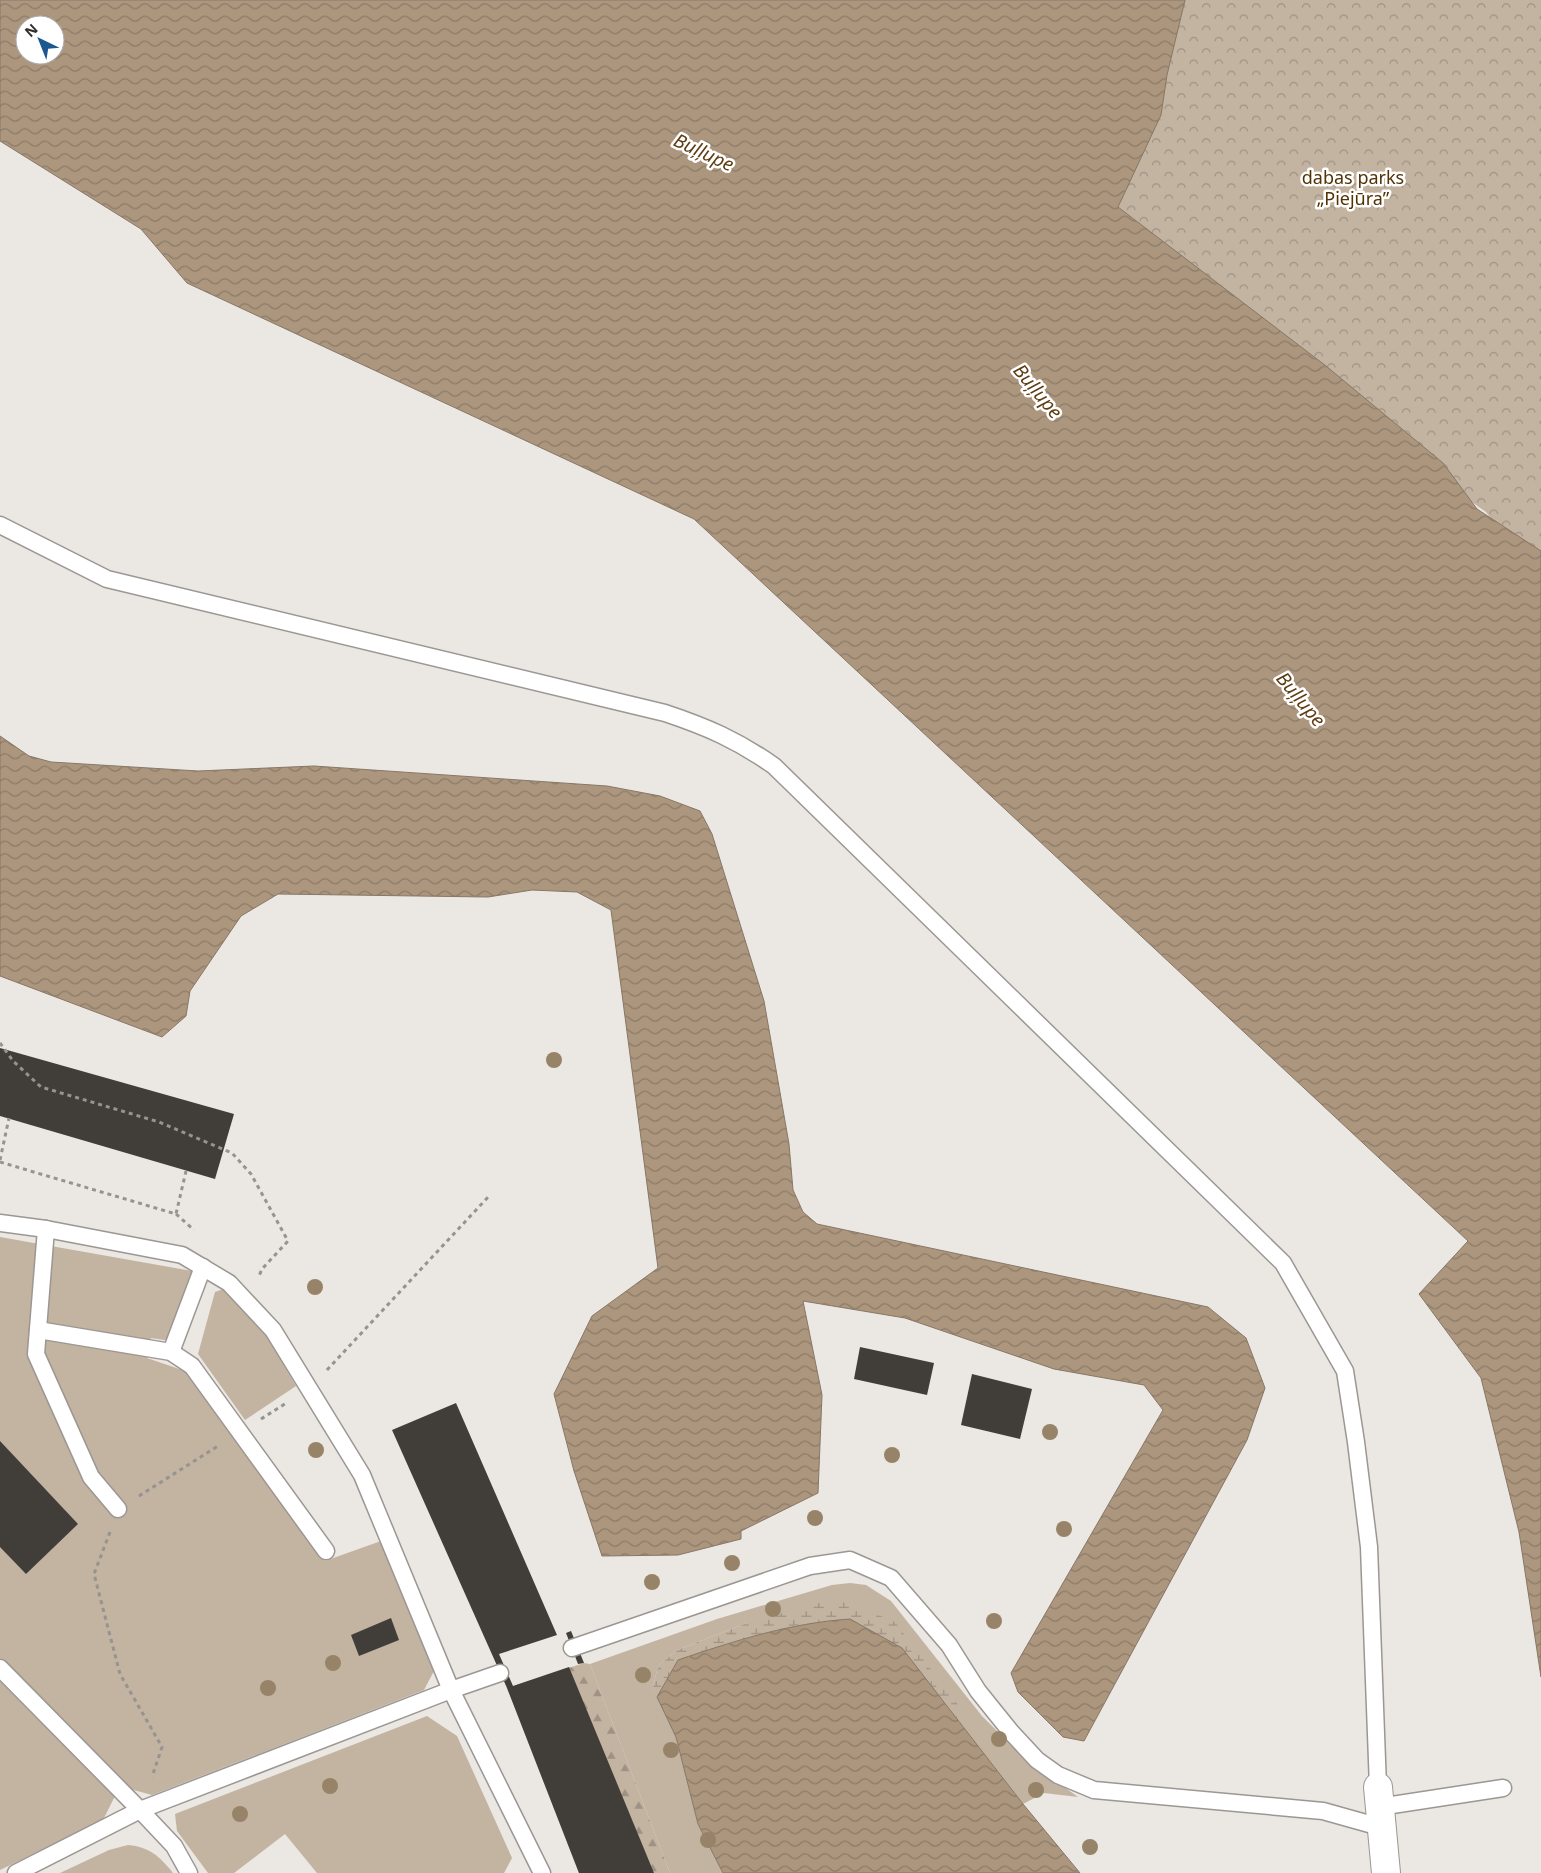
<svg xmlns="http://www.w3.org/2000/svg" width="1541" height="1873" font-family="'Noto Sans',sans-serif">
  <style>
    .green { fill: #c3b3a1 }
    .forest { fill: url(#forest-firs) }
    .wetland { fill: url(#wetland-marsh) }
    .park { fill: url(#park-crowns) }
    .water { fill: url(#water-waves); stroke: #877766; fill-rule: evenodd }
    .building { fill: #413e3a }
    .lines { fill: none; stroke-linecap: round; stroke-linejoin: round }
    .lane-casing { stroke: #9c9793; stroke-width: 19 }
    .street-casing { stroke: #9c9793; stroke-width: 30 }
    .path { stroke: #969390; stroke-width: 3; stroke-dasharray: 4 4; stroke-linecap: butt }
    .lane { stroke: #fff; stroke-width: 16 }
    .street { stroke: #fff; stroke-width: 28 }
    .tree { fill: #978367 }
    .labels { text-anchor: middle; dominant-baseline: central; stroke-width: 5; stroke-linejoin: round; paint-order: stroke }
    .park-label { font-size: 18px; fill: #523203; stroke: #fff }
    .water-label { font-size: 19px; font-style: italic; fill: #5d3d11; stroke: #fff }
  </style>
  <defs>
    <pattern id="forest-firs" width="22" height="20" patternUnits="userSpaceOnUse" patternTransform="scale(1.25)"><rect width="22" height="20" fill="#c3b3a1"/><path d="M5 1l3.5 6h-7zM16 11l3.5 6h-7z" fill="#9f9284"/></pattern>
    <pattern id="wetland-marsh" width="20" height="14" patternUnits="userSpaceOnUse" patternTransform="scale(1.25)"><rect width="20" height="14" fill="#c3b3a1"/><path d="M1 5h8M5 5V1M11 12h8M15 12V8" fill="none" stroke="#9f9284"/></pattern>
    <pattern id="park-crowns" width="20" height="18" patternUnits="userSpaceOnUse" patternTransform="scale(1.25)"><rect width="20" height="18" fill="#c3b3a1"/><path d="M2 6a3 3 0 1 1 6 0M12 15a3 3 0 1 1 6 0" fill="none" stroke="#9f9284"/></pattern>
    <pattern id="water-waves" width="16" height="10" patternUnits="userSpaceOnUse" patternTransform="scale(1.25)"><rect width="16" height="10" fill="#ac967e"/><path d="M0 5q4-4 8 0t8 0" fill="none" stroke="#8c7b68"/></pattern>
  </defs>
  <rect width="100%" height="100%" fill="#ebe7e2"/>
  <g class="green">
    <path d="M0,1237L192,1271L171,1341L151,1338L147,1358L188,1372L325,1561L381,1541L435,1669L424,1690L152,1795L130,1789L0,1658Z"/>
    <path d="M226,1288L267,1337L296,1386L245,1420L198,1354L215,1292Z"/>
    <path d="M850,1583L866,1585L891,1601L982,1716L1025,1759L1078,1797L1044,1793L1023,1804L958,1720V1705L747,1623L677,1650L658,1666L653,1687L676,1737L698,1824L723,1873H670L590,1664L717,1619L832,1585Z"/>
    <path d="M0,1681L115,1796L103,1820L0,1870Z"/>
    <path d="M427,1716L457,1736L512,1858L504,1873H317L285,1834L234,1873H208L177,1831L175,1814Z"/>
    <path d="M128,1845C150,1847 160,1857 173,1873H60L109,1850Z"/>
  </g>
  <path class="forest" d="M584,1663L590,1664L670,1873H579L507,1688Z"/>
  <path class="wetland" d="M847,1602L895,1622L958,1705V1720L902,1648L809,1622L733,1642L678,1660L657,1697L653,1687L658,1666L677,1650L747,1623L817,1603Z"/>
  <path class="park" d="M742,0H1541V585L1486,512L1127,257Z"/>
  <g class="water">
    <path d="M0,0H1185L1167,75L1161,115L1118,207L1326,366L1443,463L1477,509L1541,551V1677L1519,1532L1481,1378L1419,1294L1468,1241L694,519L187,283L141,229L0,141ZM25,25H55V55H25Z"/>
    <path d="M0,736L29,756L51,762L198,771L314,766L607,786L660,796L700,811L712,834L764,1001L789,1144L793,1190L803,1212L817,1224L1208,1307L1246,1338L1265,1388L1247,1440L1084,1741L1063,1737L1018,1692L1011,1673L1163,1410L1144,1385L1054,1369L905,1318L803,1301L822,1395L818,1493L741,1531V1539L678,1555L602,1556L574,1471L554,1394L592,1316L658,1268L611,910L577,892L532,890L488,897L278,894L241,916L190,991L186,1016L162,1037L0,976Z"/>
    <path d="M850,1619L902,1648L1023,1804L1080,1873H723L698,1824L676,1737L657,1697L678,1660C734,1641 790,1623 850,1619Z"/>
  </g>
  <g class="building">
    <path d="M0,1048L234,1114L215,1179L0,1116Z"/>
    <path d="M860,1347L934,1363L927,1395L854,1379Z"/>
    <path d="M972,1374L1032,1389L1020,1439L961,1425Z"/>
    <path d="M456,1403L557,1635L499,1654L513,1686L569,1667L654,1873H579L507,1688L392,1430Z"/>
    <path d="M0,1441L78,1524L26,1574L0,1547Z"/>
    <path d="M391,1618L399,1640L359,1656L351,1635Z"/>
    <path d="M571,1631L584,1663L578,1664L566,1633Z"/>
  </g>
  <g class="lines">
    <defs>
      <g id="lane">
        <path d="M0,525L107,579L665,713C707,727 737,740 774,766L1283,1263L1345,1371L1356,1442L1369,1547L1378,1787"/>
        <path d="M0,1223L46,1229L182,1255L229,1283L273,1330L362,1475L451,1690L542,1873"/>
        <path d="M46,1229L36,1354L91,1477L118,1509"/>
        <path d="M38,1330L171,1352L192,1366L326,1551"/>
        <path d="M171,1352L203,1267"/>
        <path d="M572,1648L810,1566L850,1560L891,1578L949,1645L978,1691L1011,1732L1037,1760L1058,1775L1094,1790L1323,1811L1380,1827"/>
        <path d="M0,1668L140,1810L451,1690L500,1673"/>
        <path d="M1379,1807L1503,1788"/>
        <path d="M16,1873L140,1810L174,1846L189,1873"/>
      </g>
      <path id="street" d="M1378,1787L1386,1873"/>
    </defs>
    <use href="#lane" class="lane-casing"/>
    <use href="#street" class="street-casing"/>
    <g class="path">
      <path d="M0,1043L13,1061L41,1087L159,1122L232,1153L251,1174L288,1241L262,1269L259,1276"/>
      <path d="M0,1160L9,1118"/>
      <path d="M0,1162L176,1214L186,1171"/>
      <path d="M176,1214L194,1230"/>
      <path d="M327,1370L490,1195"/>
      <path d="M261,1419L288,1402"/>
      <path d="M139,1496L218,1446"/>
      <path d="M110,1532L94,1574L120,1674L162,1747L152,1777"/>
    </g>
    <use href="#lane" class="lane"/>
    <use href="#street" class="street"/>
  </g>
  <g class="tree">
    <circle cx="554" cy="1060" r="8"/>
    <circle cx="315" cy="1287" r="8"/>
    <circle cx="1050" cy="1432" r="8"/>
    <circle cx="316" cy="1450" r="8"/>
    <circle cx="892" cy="1455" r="8"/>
    <circle cx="815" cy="1518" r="8"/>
    <circle cx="1064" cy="1529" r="8"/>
    <circle cx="732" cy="1563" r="8"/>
    <circle cx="652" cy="1582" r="8"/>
    <circle cx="773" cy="1609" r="8"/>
    <circle cx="994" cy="1621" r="8"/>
    <circle cx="333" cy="1663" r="8"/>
    <circle cx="643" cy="1675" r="8"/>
    <circle cx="268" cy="1688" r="8"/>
    <circle cx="999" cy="1739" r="8"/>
    <circle cx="671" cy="1750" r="8"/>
    <circle cx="330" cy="1786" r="8"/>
    <circle cx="1036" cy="1790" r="8"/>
    <circle cx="240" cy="1814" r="8"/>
    <circle cx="708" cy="1840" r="8"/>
    <circle cx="1090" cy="1847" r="8"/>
  </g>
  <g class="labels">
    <g class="park-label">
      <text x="1353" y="177">dabas parks<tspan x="1353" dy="21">„Piejūra”</tspan></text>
    </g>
    <g class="water-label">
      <text transform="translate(704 152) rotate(25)">Buļļupe</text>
      <text transform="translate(1038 391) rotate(50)">Buļļupe</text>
      <text transform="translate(1301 699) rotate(50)">Buļļupe</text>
    </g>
  </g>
  <g transform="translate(40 40) rotate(317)"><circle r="24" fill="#ffffff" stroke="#acacab"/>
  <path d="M0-4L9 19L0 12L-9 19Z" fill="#1c588f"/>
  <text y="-8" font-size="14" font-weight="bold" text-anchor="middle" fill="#302f2d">N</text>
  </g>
</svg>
